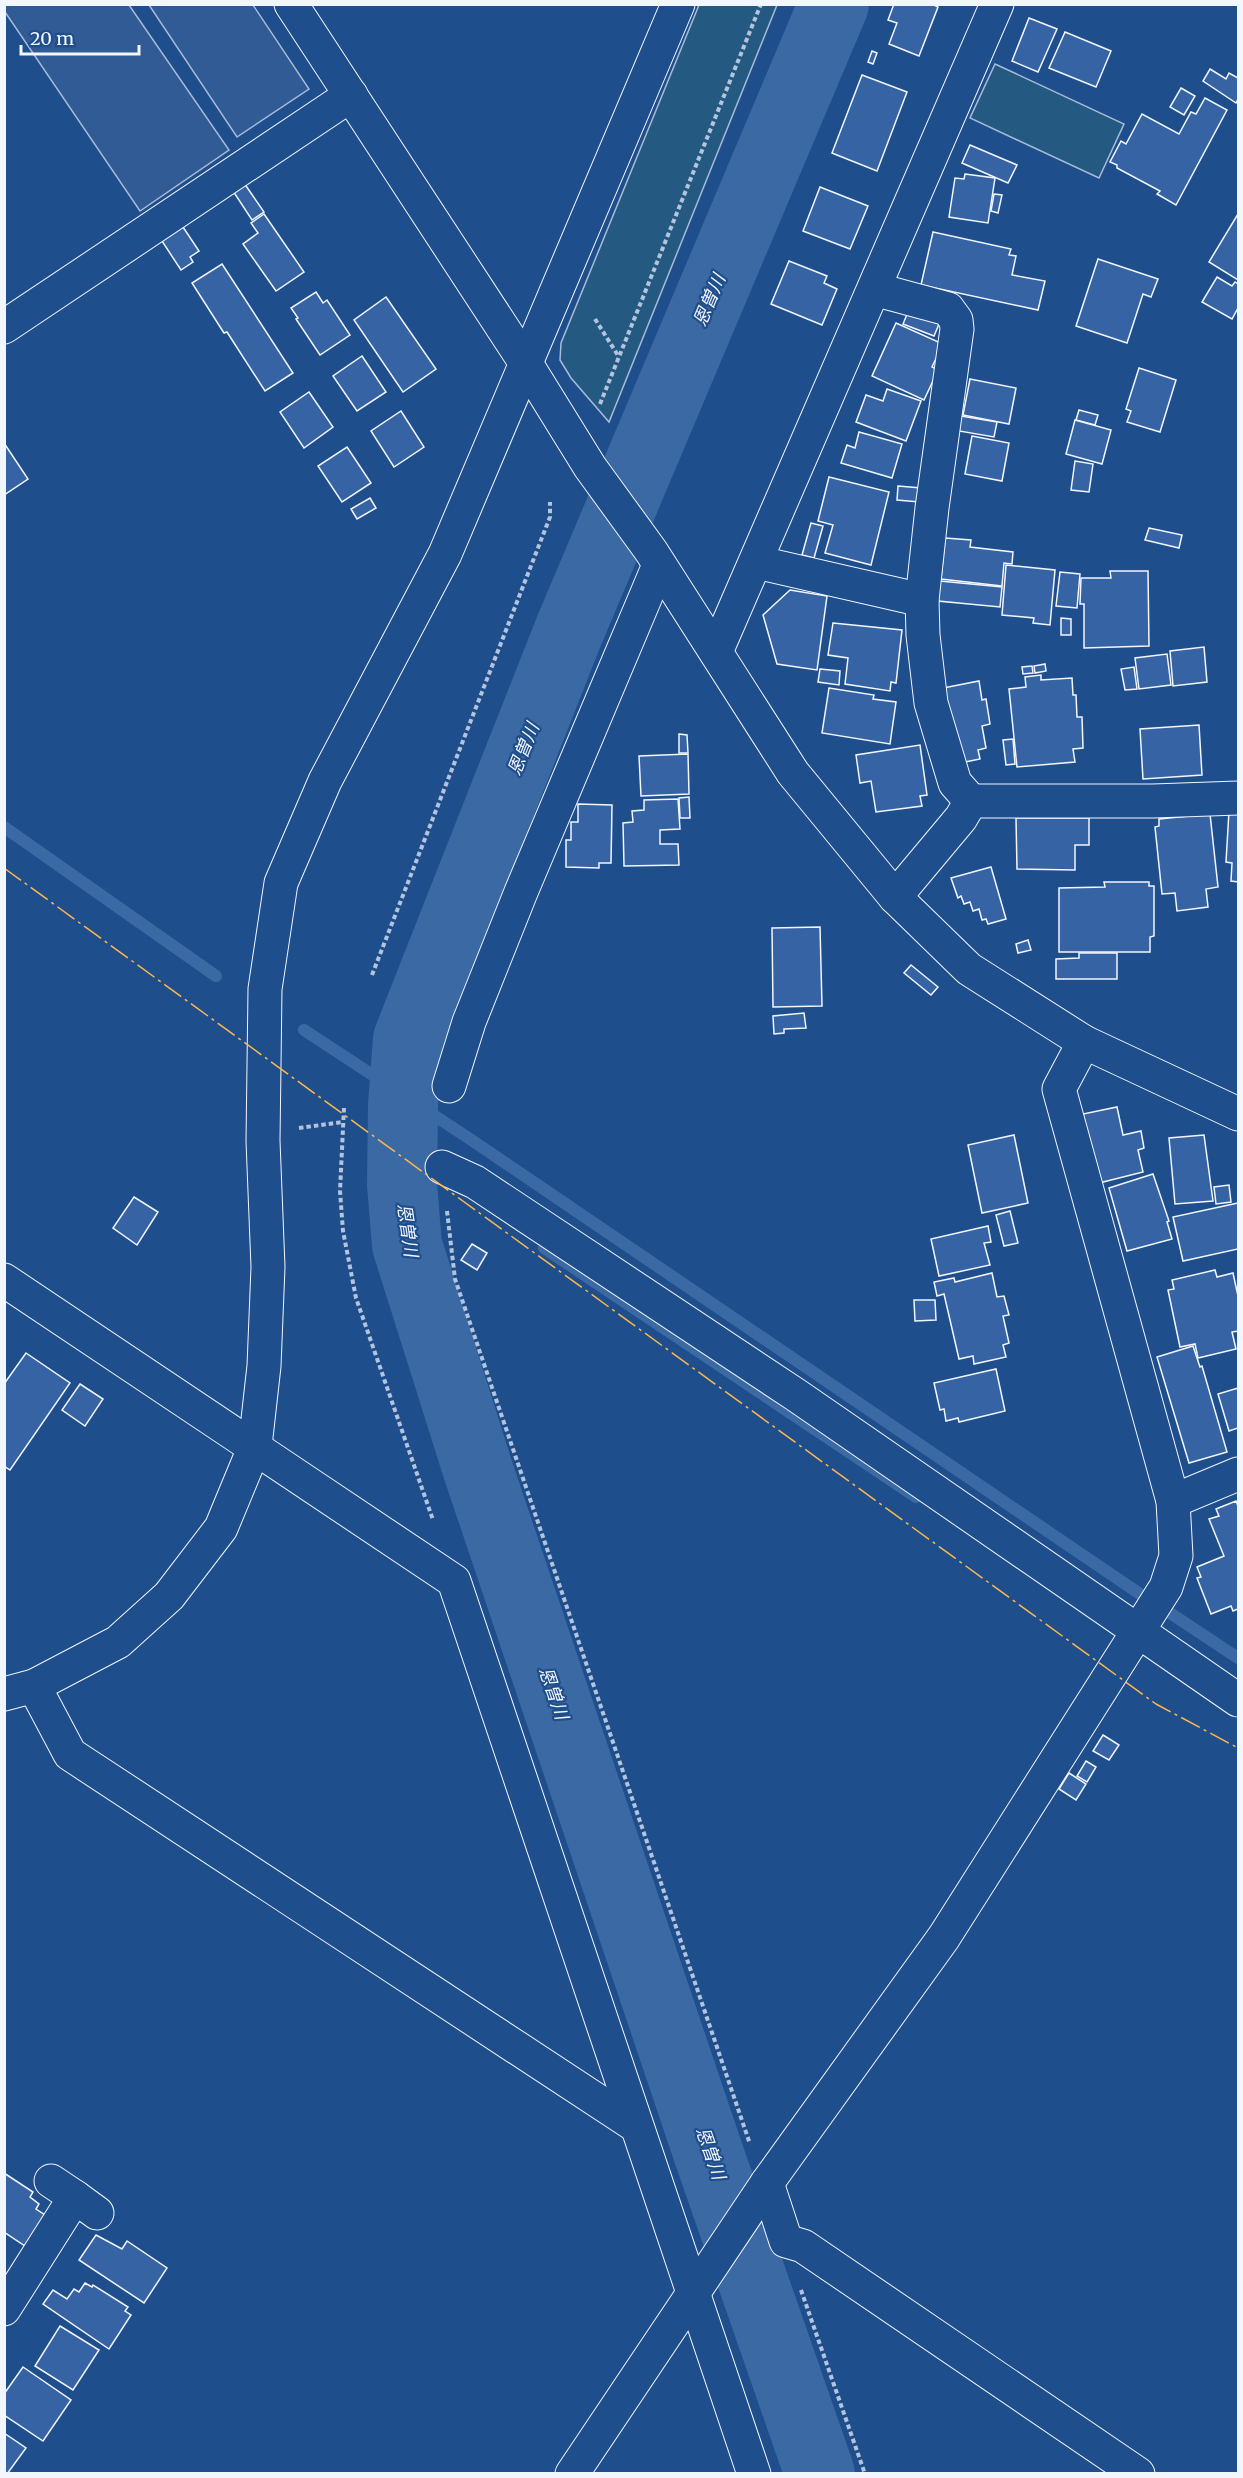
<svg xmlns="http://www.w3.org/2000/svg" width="1243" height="2478" font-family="Merriweather,'Noto Sans JP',serif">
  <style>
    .green { fill: #245a82; stroke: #a8bbd7; stroke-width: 1.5 }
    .parking { fill: #305b95; stroke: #a8bbd7; stroke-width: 1.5 }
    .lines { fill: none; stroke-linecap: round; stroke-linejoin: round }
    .stream { stroke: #3b69a3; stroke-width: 12 }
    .river { stroke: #3b69a3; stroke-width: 70 }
    .building { fill: #3563a3; stroke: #f2f6ff; stroke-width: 1.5 }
    .minor-casing { stroke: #f2f6ff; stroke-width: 35 }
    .path { stroke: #b3c4dc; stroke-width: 4; stroke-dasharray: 4.5 3; stroke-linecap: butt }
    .minor { stroke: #1f4e8c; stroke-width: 33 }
    .power { stroke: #ffb74d; stroke-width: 1.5; stroke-dasharray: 21 4.5 3 4.5; stroke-linecap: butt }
    .labels { text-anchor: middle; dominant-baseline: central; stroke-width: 4.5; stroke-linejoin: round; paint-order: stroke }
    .water-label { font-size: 18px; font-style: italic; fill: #f2f6ff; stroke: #1f4e8c }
  </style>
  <rect width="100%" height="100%" fill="#1f4e8c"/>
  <g class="green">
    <path d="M699,5H777L609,422L571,378L560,360L561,343Z"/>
    <path d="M995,64L1124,124L1099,178L970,118Z"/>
  </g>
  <g class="parking">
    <path d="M4,5H129L229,150L140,211L5,12Z"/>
    <path d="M149,5H253L309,89L237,137Z"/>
  </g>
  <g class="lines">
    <g class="stream">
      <path d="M4,827L216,976"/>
      <path d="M304,1030L470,1139L1140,1594"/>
      <path d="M403,1176L426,1179"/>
      <path d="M544,1248L916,1497"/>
      <path d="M1167,1611L1238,1658"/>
    </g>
    <path class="river" d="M820,2474L708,2152L478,1470L407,1245L402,1184L403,1105L408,1039L569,631L834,4"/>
  </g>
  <g class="building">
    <path d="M894,4H932L938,7L919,56L889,44L897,23L888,20Z"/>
    <path d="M1029,18L1057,29L1038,72L1012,61Z"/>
    <path d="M1065,32L1111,51L1096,87L1049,68Z"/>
    <path d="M872,51L877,53L873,64L868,62Z"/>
    <path d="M1210,69L1226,79L1229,73L1238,78V99L1236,103L1203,81Z"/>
    <path d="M862,75L907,92L877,171L832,153Z"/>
    <path d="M1181,88L1195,96L1184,115L1170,107Z"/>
    <path d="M1205,98L1227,110L1176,205L1157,194L1160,191L1117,168V165L1110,162L1121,141L1126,144L1142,114L1179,134L1191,112L1196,114Z"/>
    <path d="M970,145L1017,165L1008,183L962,163Z"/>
    <path d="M965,174L995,178L988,223L949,217L955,178L964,179Z"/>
    <path d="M244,183L264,212L252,220L233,191Z"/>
    <path d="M820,187L868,206L850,249L803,231Z"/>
    <path d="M994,194L1002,195L998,213L991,211Z"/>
    <path d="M264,214L304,272L276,291L243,244L258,233L251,223Z"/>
    <path d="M1238,214V280L1209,262Z"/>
    <path d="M183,227L199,251L190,257L193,262L181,270L162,241Z"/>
    <path d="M933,232L1011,249L1009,255L1016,256L1012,275L1045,281L1038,310L921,285Z"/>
    <path d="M1098,259L1158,279L1151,297L1143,294L1127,343L1076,326Z"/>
    <path d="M789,261L827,276L824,283L837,289L822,325L771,304Z"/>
    <path d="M222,264L293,373L265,391L227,332L224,333L192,283Z"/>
    <path d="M1217,277L1232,286L1235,282L1238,284V308L1232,319L1202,302Z"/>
    <path d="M316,292L323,303L327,300L350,335L320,355L296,319L298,318L291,308Z"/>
    <path d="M386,297L436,369L403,392L354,320Z"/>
    <path d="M908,312L939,324L934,336L903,324Z"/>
    <path d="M896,323L943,344L932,367L938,370L924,400L872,376Z"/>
    <path d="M362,356L386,392L357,411L333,376Z"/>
    <path d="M1139,368L1176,380L1160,432L1127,422L1131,411L1126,409Z"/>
    <path d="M970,379L1016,388L1009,424L963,415Z"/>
    <path d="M887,389L921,401L906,441L856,422L866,395L883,401Z"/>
    <path d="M309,392L333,427L304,448L280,412Z"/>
    <path d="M1079,410L1098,415L1095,425L1076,420Z"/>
    <path d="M401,411L424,447L394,467L371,431Z"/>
    <path d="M961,416L997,422L994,437L959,431Z"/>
    <path d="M1075,420L1111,430L1102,464L1066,454Z"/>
    <path d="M859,432L902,444L892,478L841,463L847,445L855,448Z"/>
    <path d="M972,436L1009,443L1002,481L965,474Z"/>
    <path d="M4,443L28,479L4,495Z"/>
    <path d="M347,447L371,483L342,502L318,466Z"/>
    <path d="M1075,461L1093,464L1089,492L1071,490Z"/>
    <path d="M829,477L889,492L871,565L825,553L833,525L818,521Z"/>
    <path d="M898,486L921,488L919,502L897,500Z"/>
    <path d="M370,498L376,508L357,519L351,509Z"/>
    <path d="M811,523L823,526L814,558L802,555Z"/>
    <path d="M1149,528L1182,535L1179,548L1145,540Z"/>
    <path d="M945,538L971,540L970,547L1013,552L1012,564L1004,563L1002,586L941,579Z"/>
    <path d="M1006,565L1055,570L1050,625L1033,623L1034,618L1002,615Z"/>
    <path d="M1110,571H1148L1149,646L1084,648V604H1080L1081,578H1111Z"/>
    <path d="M1060,572L1080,574L1077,608L1056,606Z"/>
    <path d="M940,581L1002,587L1000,607L938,601Z"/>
    <path d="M790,590L827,596L817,670L777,664L763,615Z"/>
    <path d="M1061,618L1071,619V635H1061Z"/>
    <path d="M833,623L902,630L896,683L891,682L890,691L845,684L848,658L828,655Z"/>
    <path d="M1204,647L1207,682L1173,686L1170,651Z"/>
    <path d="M1167,654L1171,685L1139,689L1135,658Z"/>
    <path d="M1045,664L1046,671L1035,673L1034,666Z"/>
    <path d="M1032,666L1033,673L1023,674L1022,667Z"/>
    <path d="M1134,667L1137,689L1125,690L1121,669Z"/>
    <path d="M820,669L840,671L839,685L818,682Z"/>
    <path d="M1041,675V680L1072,678L1073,695H1076L1077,717H1082L1083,748L1073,749L1075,762L1017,767L1009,689L1026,687L1025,677Z"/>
    <path d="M979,681L982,700L986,699L990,724L982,726L986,748L978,750L980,759L960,763L943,688Z"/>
    <path d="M829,688L874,695L873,699L896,702L890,744L822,733Z"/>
    <path d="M1199,725L1202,775L1143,779L1140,729Z"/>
    <path d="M679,734L687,735L688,753H679Z"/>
    <path d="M1013,739L1015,764L1006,765L1003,740Z"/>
    <path d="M920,745L927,795L920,796L922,806L876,812L871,781L860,783L856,755Z"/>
    <path d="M688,754L689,794L641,796L639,756Z"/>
    <path d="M689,797L690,818H680L679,798Z"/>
    <path d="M678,799L680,829L660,830V844H678L679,865L624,866L623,823L633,822L632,811L644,810V800Z"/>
    <path d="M578,804L612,805L611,863H599V868L566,867V840H571V822H578Z"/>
    <path d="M1229,811H1238V882L1231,881L1232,863L1226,862Z"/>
    <path d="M1210,814L1218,887L1206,889L1208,907L1177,911L1175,893L1162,894L1155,827L1159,826V819Z"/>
    <path d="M1016,818H1089V845H1075V870L1017,869Z"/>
    <path d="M991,867L1006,919L988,924L986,919L982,920L979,909L973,911L970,902L964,904L961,896L958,898L951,878Z"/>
    <path d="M1104,882H1149V886H1154V936L1150,937V952H1059V888L1105,887Z"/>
    <path d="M820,927L822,1006L773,1007L772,928Z"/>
    <path d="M1028,940L1031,950L1018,953L1016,944Z"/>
    <path d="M1079,953H1117V979H1056V959L1079,958Z"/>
    <path d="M911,965L938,987L931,995L904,973Z"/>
    <path d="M804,1013L806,1028L784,1029V1033L774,1034L773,1016Z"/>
    <path d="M1117,1107L1123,1135L1141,1131L1144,1148L1138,1150L1143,1172L1099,1183L1083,1114Z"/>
    <path d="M1014,1135L1028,1203L982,1213L968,1145Z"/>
    <path d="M1204,1135L1213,1201L1175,1204L1169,1138Z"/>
    <path d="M1153,1174L1169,1221L1167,1222L1172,1239L1127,1251L1109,1188Z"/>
    <path d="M1229,1185L1231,1202L1216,1204L1214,1187Z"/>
    <path d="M134,1197L158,1212L137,1245L113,1228Z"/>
    <path d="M1238,1203V1249L1183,1261L1173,1217Z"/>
    <path d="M1010,1211L1018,1243L1004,1246L996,1215Z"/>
    <path d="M988,1226L991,1242L984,1243L990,1265L939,1276L931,1239Z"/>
    <path d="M472,1244L487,1253L477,1270L461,1260Z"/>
    <path d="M1215,1270L1217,1277L1233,1273L1238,1296V1331L1232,1332L1236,1349L1198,1358L1195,1344L1180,1347L1168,1290L1174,1289L1172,1280Z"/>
    <path d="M992,1273L997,1297L1004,1296L1009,1315L1003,1316L1009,1343L1003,1345L1006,1357L974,1364L973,1356L959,1359L944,1294L937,1296L934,1282L954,1278L955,1282Z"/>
    <path d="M914,1300H935L936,1320L915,1321Z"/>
    <path d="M1193,1346L1200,1367L1202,1366L1227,1452L1189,1463L1157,1357Z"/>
    <path d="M26,1353L70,1383L10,1470L4,1466V1384Z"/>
    <path d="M996,1369L1005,1411L959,1422L958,1418L946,1421L944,1409L940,1410L934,1383Z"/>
    <path d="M80,1384L103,1399L85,1426L62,1410Z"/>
    <path d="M1238,1388V1428L1229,1431L1218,1394Z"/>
    <path d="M1236,1501L1238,1506V1609L1233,1611L1231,1606L1211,1614L1197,1578L1201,1577L1197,1567L1224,1556L1209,1519L1219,1516L1216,1509Z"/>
    <path d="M1103,1735L1119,1745L1109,1760L1093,1751Z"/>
    <path d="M1086,1761L1096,1767L1087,1782L1077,1776Z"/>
    <path d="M1069,1773L1086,1784L1076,1800L1059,1789Z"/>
    <path d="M4,2173L33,2192L30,2197L39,2204L36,2209L45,2215L25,2246L4,2232Z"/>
    <path d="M96,2235L122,2249L127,2241L167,2268L144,2303L79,2260Z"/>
    <path d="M85,2283L92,2287L93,2285L128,2307L125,2311L131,2315L109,2349L43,2304L53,2290L67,2299L74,2289L79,2292Z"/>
    <path d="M60,2326L99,2350L73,2390L35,2366Z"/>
    <path d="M23,2367L71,2400L43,2441L4,2415V2394Z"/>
    <path d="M4,2433L26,2448L7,2474H4Z"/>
  </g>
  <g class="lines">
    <defs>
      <g id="minor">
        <path d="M291,4L525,362L590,467L651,551L793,773L895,897L969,969L1084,1042L1238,1114"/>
        <path d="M874,289L948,309L956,320L957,329L932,508L922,600L923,635L931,703L955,783L971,801"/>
        <path d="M4,327L351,95"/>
        <path d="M756,562L922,600"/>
        <path d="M716,652L997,4"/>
        <path d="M895,897L961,818L971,801H1153L1238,798"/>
        <path d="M449,1086L469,1022L521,892L659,565"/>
        <path d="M442,1167L475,1182L796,1395L1238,1700"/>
        <path d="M4,1280L454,1581L754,2474"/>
        <path d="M1173,1501L1238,1474"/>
        <path d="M34,1686L70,1754L636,2126"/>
        <path d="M4,1694L34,1686L118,1642L169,1596L221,1528L255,1446L264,1366L268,1267L263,1141L265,989L281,883L325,781L445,554L678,4"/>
        <path d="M51,2181L75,2197"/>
        <path d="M767,2183L786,2241L803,2246L1138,2474"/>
        <path d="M4,2309L75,2197L97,2213"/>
        <path d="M572,2474L767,2183L944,1937L1166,1587L1176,1556L1173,1501L1059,1089L1084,1042"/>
      </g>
    </defs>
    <use href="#minor" class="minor-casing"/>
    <g class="path">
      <path d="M595,319L619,357"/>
      <path d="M600,404L761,4"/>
      <path d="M372,975L550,517V502"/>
      <path d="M344,1108L340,1191L343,1231L356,1298L433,1520"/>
      <path d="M299,1128L343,1122"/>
      <path d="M447,1211L455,1279L750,2144"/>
      <path d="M801,2290L865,2474"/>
    </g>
    <use href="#minor" class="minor"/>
    <path class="power" d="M4,868L1156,1704L1238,1748"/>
  </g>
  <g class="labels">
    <g class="water-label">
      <text transform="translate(709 300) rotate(-67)">恩曽川</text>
      <text transform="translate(523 749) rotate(-68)">恩曽川</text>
      <text transform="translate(408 1230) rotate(82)">恩曽川</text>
      <text transform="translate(554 1693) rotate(71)">恩曽川</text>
      <text transform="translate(711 2153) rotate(71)">恩曽川</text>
    </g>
  </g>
  <rect width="1243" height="2478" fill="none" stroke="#f2f6ff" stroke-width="12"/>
  <path d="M21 45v9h118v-9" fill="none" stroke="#f2f6ff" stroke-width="3"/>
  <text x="30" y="45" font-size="18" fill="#f2f6ff" stroke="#1f4e8c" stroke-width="4.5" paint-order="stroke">20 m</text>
</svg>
